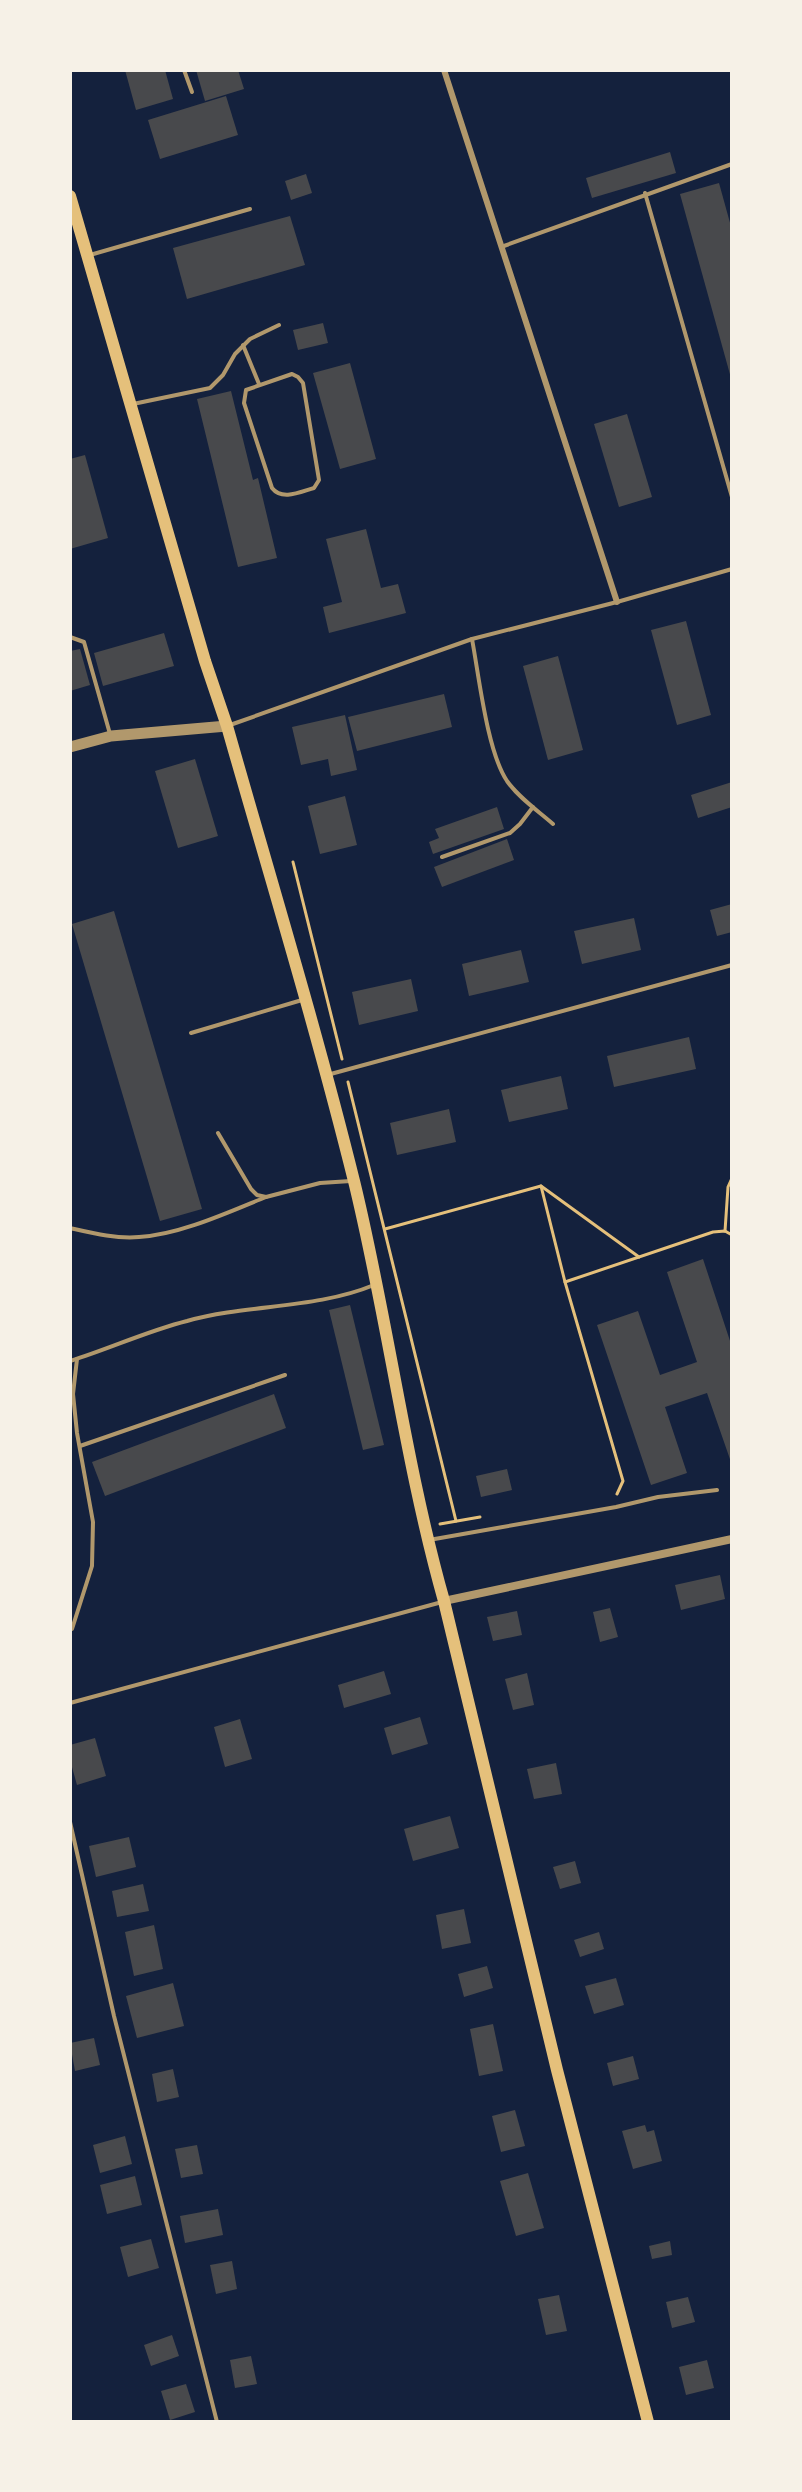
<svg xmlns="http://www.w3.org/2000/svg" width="802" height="2492" font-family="Arial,sans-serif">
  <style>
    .building { fill: #48494c }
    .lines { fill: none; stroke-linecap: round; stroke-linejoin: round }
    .path { stroke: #e5c07b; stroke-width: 3 }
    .service { stroke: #b1986c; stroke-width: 4 }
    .pedestrian { stroke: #b1986c; stroke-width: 6 }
    .minor { stroke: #b1986c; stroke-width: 8 }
    .tertiary { stroke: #b1986c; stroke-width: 11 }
    .secondary { stroke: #e5c07b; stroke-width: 12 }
  </style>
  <rect width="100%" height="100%" fill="#14213d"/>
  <g class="building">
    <path d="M125,70H165L173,99L136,110Z"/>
    <path d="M196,70H238L244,89L205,101Z"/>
    <path d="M226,96L238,135L160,159L148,120Z"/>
    <path d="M670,152L676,173L592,198L586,178Z"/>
    <path d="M306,174L312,193L291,200L285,181Z"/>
    <path d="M719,183L732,230L731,378L680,194Z"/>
    <path d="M290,216L305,265L187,299L173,248Z"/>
    <path d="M323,323L328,343L298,350L293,330Z"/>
    <path d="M350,363L376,459L340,469L313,373Z"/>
    <path d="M231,391L253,480L258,478L277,558L238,567L197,399Z"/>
    <path d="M627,414L652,497L619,507L594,424Z"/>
    <path d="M85,455L108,538L70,549V459Z"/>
    <path d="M366,529L381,588L398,584L406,613L329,633L323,607L342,602L326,539Z"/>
    <path d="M686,621L711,715L677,725L651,630Z"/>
    <path d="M164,633L174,666L103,686L94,653Z"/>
    <path d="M80,649L90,685L70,691V651Z"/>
    <path d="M558,656L583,750L548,760L523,666Z"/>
    <path d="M444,694L452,727L357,751L348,717Z"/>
    <path d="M345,715L357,770L331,776L328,759L301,765L292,727Z"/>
    <path d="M195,759L218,836L178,848L155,771Z"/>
    <path d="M732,782V807L698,818L691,795Z"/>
    <path d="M345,796L357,845L320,854L308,806Z"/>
    <path d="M497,807L504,829L433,854L429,842L439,838L435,829Z"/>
    <path d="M507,839L514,860L442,887L434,867Z"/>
    <path d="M732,904V932L717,936L710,910Z"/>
    <path d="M114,911L202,1209L160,1221L72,924Z"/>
    <path d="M634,918L641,950L582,964L574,931Z"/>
    <path d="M521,950L529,982L469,996L462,964Z"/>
    <path d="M411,979L418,1011L359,1025L352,992Z"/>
    <path d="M689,1037L696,1069L614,1087L607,1056Z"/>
    <path d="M561,1076L568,1109L509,1122L501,1090Z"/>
    <path d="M449,1109L456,1142L397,1155L390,1123Z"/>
    <path d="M703,1259L732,1347V1465L707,1393L665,1407L687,1473L651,1485L597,1325L638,1311L660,1375L697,1362L667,1272Z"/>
    <path d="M350,1305L384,1445L363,1450L329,1310Z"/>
    <path d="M274,1394L286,1428L105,1496L92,1462Z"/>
    <path d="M507,1469L512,1490L481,1497L476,1476Z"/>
    <path d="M720,1575L725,1599L681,1610L675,1585Z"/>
    <path d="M610,1608L618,1637L600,1642L593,1612Z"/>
    <path d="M517,1611L522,1635L493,1641L487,1617Z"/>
    <path d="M384,1671L391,1694L344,1708L338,1685Z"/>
    <path d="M527,1673L534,1705L513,1710L505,1679Z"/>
    <path d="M420,1717L428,1744L392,1755L384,1728Z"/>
    <path d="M240,1719L252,1759L225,1767L214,1727Z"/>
    <path d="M95,1738L106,1776L77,1785L70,1760V1745Z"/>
    <path d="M556,1763L562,1794L534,1799L527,1769Z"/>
    <path d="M450,1816L459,1848L413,1861L404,1829Z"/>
    <path d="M129,1837L136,1867L96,1877L89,1846Z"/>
    <path d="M575,1861L581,1883L560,1889L553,1867Z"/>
    <path d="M143,1884L149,1911L117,1917L112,1891Z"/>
    <path d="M464,1909L471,1943L442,1949L436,1915Z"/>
    <path d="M154,1925L163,1969L134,1976L125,1932Z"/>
    <path d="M599,1932L604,1949L580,1957L574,1940Z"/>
    <path d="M487,1966L493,1988L464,1997L458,1974Z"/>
    <path d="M616,1978L624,2005L594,2014L585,1986Z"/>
    <path d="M173,1983L184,2026L137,2038L126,1996Z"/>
    <path d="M493,2024L503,2071L479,2076L470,2029Z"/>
    <path d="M94,2038L100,2065L75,2071L70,2043Z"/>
    <path d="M633,2056L639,2079L613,2086L607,2063Z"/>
    <path d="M173,2069L179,2097L157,2102L152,2074Z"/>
    <path d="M515,2110L525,2146L501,2152L492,2116Z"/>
    <path d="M645,2125L647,2132L654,2130L662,2161L633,2169L622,2131Z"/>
    <path d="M125,2136L132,2164L100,2173L93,2145Z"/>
    <path d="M197,2145L203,2174L181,2178L175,2149Z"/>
    <path d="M528,2173L544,2228L516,2236L500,2181Z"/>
    <path d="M135,2176L142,2205L107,2214L100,2185Z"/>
    <path d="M218,2209L223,2235L185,2243L180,2216Z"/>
    <path d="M151,2239L159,2268L128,2277L120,2247Z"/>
    <path d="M670,2241L672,2255L652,2259L649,2246Z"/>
    <path d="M232,2261L237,2289L216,2294L210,2265Z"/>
    <path d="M559,2295L567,2331L546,2335L538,2299Z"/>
    <path d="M688,2297L695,2322L672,2328L666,2302Z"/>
    <path d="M172,2335L179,2356L151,2366L144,2345Z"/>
    <path d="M251,2356L257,2384L235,2388L230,2360Z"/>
    <path d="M707,2360L714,2388L686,2395L679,2367Z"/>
    <path d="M186,2384L195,2412L170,2420L161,2391Z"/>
  </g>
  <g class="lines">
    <g class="path">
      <path d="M293,862L342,1059"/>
      <path d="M348,1082L456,1521"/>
      <path d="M541,1186L565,1282L623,1481L617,1494"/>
      <path d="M385,1229L541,1186L639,1257"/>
      <path d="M725,1231L728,1187L732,1178"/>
      <path d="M565,1282L713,1232L725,1231L732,1235"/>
      <path d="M440,1524L480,1517"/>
    </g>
    <g class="service">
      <path d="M184,70L192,92"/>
      <path d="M645,193L732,497"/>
      <path d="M501,247L732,164"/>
      <path d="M90,255L250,209"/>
      <path d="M243,345L259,384"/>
      <path d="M292,374L298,377L303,383L319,480L314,488C300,492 282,501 272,488L244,403L246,390Z"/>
      <path d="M133,404L210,388L223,375L235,354L250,339L279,325"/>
      <path d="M70,637L84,642L110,734"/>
      <path d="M472,639C479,676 487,751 507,781C519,798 537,810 553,824"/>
      <path d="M230,725L472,639L617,602L732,569"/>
      <path d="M442,857L510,833L520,824L533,807"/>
      <path d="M191,1033L302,1000"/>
      <path d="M327,1075L732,965"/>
      <path d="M218,1133L251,1189L257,1195L266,1197L320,1183L351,1181"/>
      <path d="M70,1228C92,1233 116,1239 139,1237C179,1235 229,1212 266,1197"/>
      <path d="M70,1361C109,1349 147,1331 187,1321C248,1304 316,1309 374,1285"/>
      <path d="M80,1446L285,1375"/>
      <path d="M429,1540L616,1507L658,1497L717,1490"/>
      <path d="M72,1629L92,1566L93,1522L77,1433L73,1394L77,1359"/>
      <path d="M70,1703L442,1602"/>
      <path d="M70,1822L114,2016L217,2422"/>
    </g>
    <path class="pedestrian" d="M444,70L617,602"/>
    <path class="minor" d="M444,1601L732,1539"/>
    <path class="tertiary" d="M70,747L111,736L227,726"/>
    <path class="secondary" d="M70,196L205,661L227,726C270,877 316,1028 354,1181C388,1320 405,1463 444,1601L557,2070L648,2422"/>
  </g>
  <rect width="802" height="2492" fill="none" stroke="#f6f1e7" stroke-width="144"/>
</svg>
